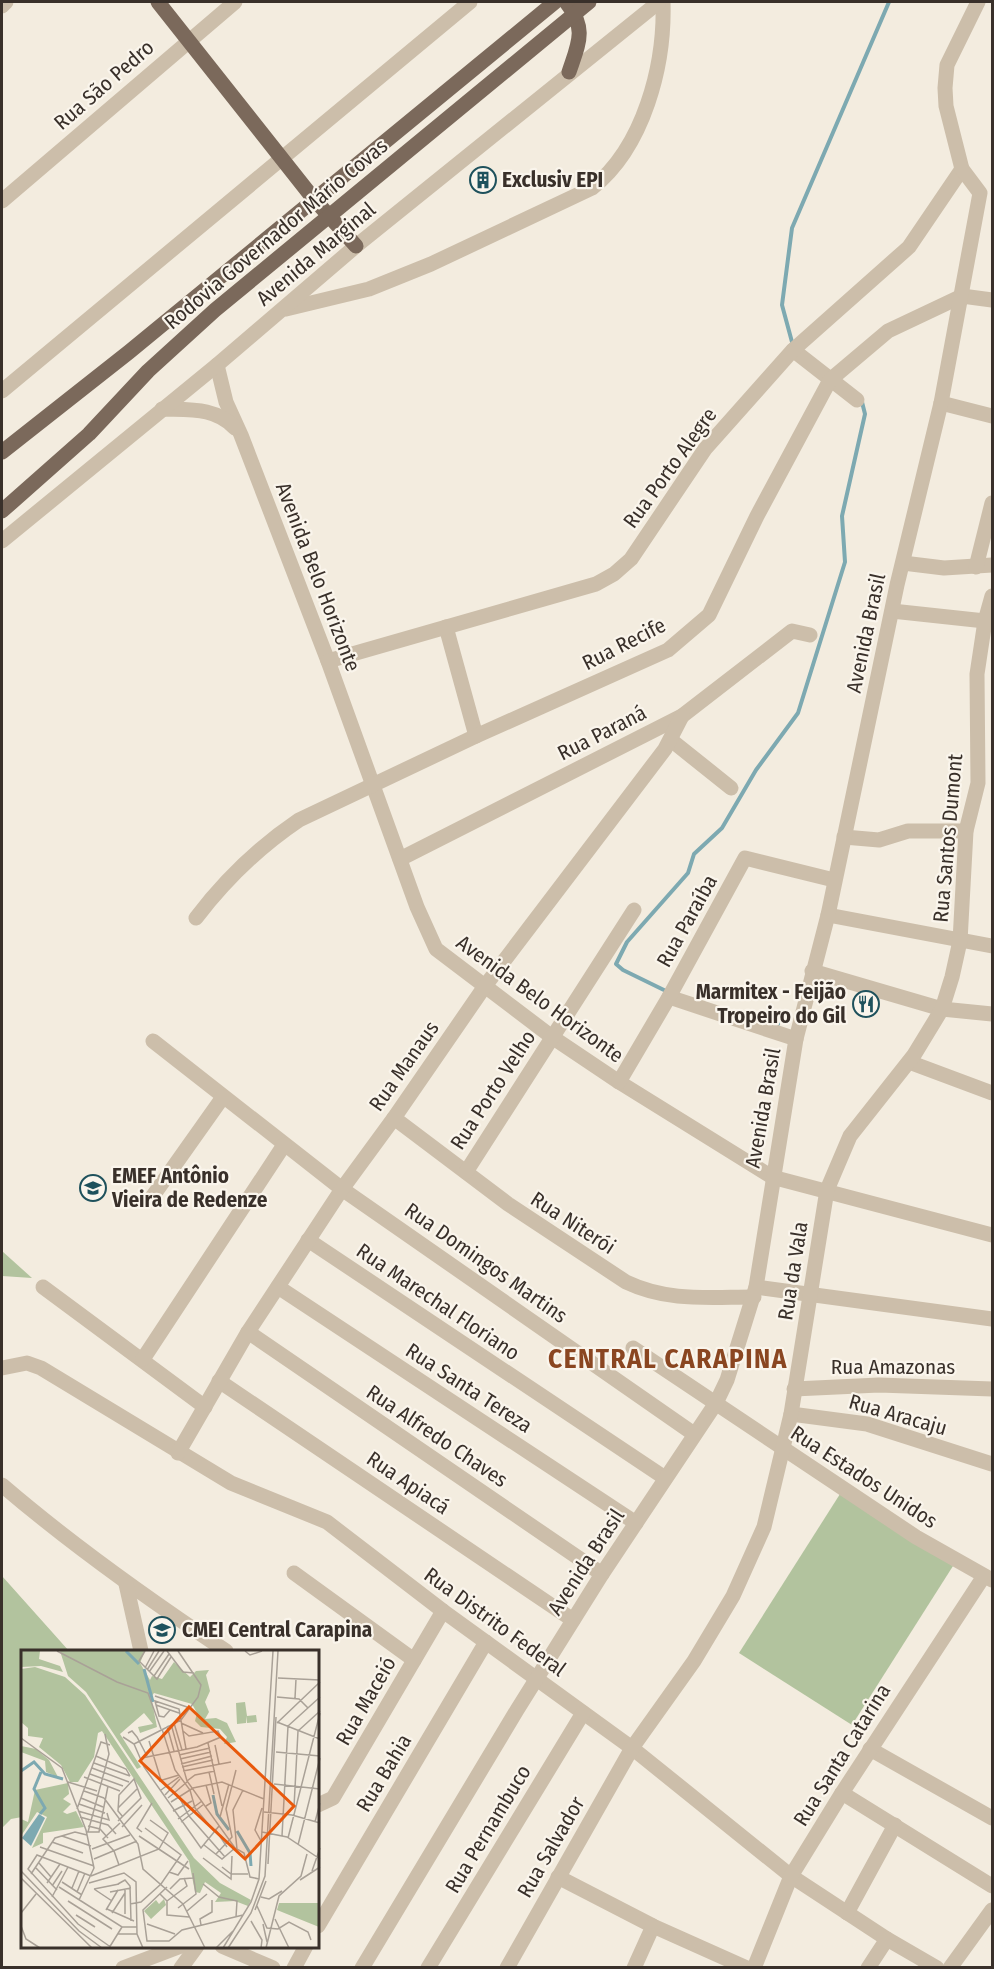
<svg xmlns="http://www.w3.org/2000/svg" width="994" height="1969" font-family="'Fira Sans Condensed',sans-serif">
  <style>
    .green { fill: #b2c39e }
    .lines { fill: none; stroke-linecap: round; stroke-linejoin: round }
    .stream { stroke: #7da9b1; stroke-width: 4 }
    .minor { stroke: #ccbeaa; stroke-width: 15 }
    .major { stroke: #7b695b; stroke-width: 15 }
    .labels { text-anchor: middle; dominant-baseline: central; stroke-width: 4.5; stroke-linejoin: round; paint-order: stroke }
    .street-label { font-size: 21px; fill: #39302a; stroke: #faf5ec }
    .poi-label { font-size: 21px; font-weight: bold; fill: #39302a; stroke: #faf5ec; text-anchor: start }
    .district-label { font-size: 27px; font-weight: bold; letter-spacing: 1.5px; fill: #8a4621; stroke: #faf5ec }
    .inset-river { fill: none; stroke: #7da9b1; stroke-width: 3 }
    .inset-road { fill: none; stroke: #a9a197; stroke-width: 1.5 }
    .view { fill: #e8590c; fill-opacity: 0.15; stroke: #e8590c; stroke-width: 3 }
    .inset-edge { fill: none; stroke: #39302a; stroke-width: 3 }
  </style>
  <rect width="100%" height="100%" fill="#f3ecdf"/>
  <g class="green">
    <path d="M2,1251L32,1278L2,1276Z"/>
    <path d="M840,1494L953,1566L852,1725L739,1653Z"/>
    <path d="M2,1576L69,1651H22V1817L11,1819L2,1828Z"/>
  </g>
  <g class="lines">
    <g class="stream">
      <path d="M792,342L782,305L792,228L889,2"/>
      <path d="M668,992L623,970L616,964L627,942L688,873L694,854L722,828L756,770L798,713L845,562L842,516L865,414L862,402"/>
      <path d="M761,1020L778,1024"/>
    </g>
    <g class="minor">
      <path d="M2,6L6,2"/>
      <path d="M2,201L235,2"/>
      <path d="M286,309L369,289L431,264L592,188C644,147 665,65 663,2"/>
      <path d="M793,350L857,400"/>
      <path d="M217,365L226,402L241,435L328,661L417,907L436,949L552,1037L619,1082L772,1177L992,1235"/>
      <path d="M2,391L470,2"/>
      <path d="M941,403L992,416"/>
      <path d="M162,409C190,410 215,407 235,428"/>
      <path d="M2,541L217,365L356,246L659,2"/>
      <path d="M903,563L944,568L992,565"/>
      <path d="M976,567L992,503"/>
      <path d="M892,611L985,621"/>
      <path d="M446,627L476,736"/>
      <path d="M328,661L596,584L614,574L631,559L705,449L793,350L909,247L962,169"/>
      <path d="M671,740L731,788"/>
      <path d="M844,837L879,840L908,831H966"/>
      <path d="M400,859L682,716L792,631L810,635"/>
      <path d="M828,915L992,946"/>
      <path d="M196,918C225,880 259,847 299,820L476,736L668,650L709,615L757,516L830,380L888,331L962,296L992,300"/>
      <path d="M812,971L942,1009L992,1014"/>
      <path d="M669,997L796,1039"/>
      <path d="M153,1041L342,1189L694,1434"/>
      <path d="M909,1062L992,1093"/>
      <path d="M619,1082L669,997L745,858L834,880"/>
      <path d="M394,1118L508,1204L626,1282C668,1302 708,1297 754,1297"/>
      <path d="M466,1172L634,910"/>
      <path d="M150,1200L223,1097"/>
      <path d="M308,1240L665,1478"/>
      <path d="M43,1287L205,1407"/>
      <path d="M278,1287L636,1523"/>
      <path d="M756,1287L992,1319"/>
      <path d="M248,1332L602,1574"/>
      <path d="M633,1348L916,1537L992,1580"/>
      <path d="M143,1359L284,1145"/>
      <path d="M2,1368L27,1363L41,1368L231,1483L327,1522L443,1611L632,1748L791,1876L887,1939L937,1968"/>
      <path d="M219,1381L573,1620"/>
      <path d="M794,1389L879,1385L992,1389"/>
      <path d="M791,1414L867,1424L992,1464"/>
      <path d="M178,1453L248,1332L342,1189L394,1118L485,986L665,749L682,716"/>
      <path d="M2,1485C73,1546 148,1599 226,1651"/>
      <path d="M294,1573L414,1660"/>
      <path d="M126,1584L141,1651"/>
      <path d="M870,1749L992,1818"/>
      <path d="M842,1793L992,1886"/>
      <path d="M318,1805L333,1798L443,1611"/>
      <path d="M558,1877L653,1926L747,1968"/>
      <path d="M847,1913L895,1825"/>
      <path d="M318,1926L486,1642"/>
      <path d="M222,1946L273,1968"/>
      <path d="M123,1968L181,1946"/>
      <path d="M181,1968L197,1946"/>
      <path d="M294,1968L306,1946"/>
      <path d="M362,1968L517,1710L602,1574L716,1403L727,1380L756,1287L796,1039L828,915L897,585L941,403L980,193L962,169L946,106L945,88L947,65L978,2"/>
      <path d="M428,1968L583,1713"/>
      <path d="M507,1968L632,1748L694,1661L733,1596L764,1527L791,1414L827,1190L850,1136L914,1055L942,1009L952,977L960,941L966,831L978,783L977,674L985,621L992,596"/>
      <path d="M634,1968L653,1926"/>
      <path d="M754,1968L791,1876L842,1793L984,1576"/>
      <path d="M868,1968L887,1939"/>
      <path d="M950,1968L992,1910"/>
    </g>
    <g class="major">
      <path d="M158,2L313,198L356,246"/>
      <path d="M566,2C587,29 579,42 569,72"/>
      <path d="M2,452L129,352L555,2"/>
      <path d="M2,511L89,434L148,371L215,310L589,2"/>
    </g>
  </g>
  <defs>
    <symbol id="building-ring" viewBox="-11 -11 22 22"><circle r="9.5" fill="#faf5ec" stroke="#1e515c" stroke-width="1.5"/><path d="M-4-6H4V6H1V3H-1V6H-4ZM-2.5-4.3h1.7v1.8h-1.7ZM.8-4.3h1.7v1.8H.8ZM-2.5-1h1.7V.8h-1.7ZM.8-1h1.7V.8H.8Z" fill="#1e515c"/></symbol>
    <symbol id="restaurant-ring" viewBox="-11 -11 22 22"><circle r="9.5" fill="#faf5ec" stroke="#1e515c" stroke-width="1.5"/><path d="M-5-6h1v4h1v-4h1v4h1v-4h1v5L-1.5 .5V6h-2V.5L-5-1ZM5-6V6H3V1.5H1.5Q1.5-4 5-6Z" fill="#1e515c"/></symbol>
    <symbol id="school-ring" viewBox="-11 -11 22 22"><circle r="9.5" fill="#faf5ec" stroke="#1e515c" stroke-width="1.5"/><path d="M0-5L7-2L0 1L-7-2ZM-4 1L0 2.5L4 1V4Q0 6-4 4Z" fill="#1e515c"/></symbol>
  </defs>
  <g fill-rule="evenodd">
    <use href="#building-ring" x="468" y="165" width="30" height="30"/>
    <use href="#restaurant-ring" x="851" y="989" width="30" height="30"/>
    <use href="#school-ring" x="78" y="1173" width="30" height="30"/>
    <use href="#school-ring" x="147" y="1615" width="30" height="30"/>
  </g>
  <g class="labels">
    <g class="street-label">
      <text transform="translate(104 85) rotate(-41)">Rua São Pedro</text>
      <text transform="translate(276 234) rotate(-40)">Rodovia Governador Mário Covas</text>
      <text transform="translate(316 254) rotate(-40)">Avenida Marginal</text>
      <text transform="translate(670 468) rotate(-54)">Rua Porto Alegre</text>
      <text transform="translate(318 577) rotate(69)">Avenida Belo Horizonte</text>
      <text transform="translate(866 633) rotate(-78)">Avenida Brasil</text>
      <text transform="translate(624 644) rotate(-27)">Rua Recife</text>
      <text transform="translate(602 733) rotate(-27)">Rua Paraná</text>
      <text transform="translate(948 838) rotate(-85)">Rua Santos Dumont</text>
      <text transform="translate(687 921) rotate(-61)">Rua Paraíba</text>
      <text transform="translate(540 999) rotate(36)">Avenida Belo Horizonte</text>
      <text transform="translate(404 1066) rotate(-55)">Rua Manaus</text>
      <text transform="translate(493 1090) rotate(-57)">Rua Porto Velho</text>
      <text transform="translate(763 1108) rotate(-80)">Avenida Brasil</text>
      <text transform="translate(573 1223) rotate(33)">Rua Niterói</text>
      <text transform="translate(486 1263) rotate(35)">Rua Domingos Martins</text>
      <text transform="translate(793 1271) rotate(-81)">Rua da Vala</text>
      <text transform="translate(438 1302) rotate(34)">Rua Marechal Floriano</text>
      <text x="893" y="1367">Rua Amazonas</text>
      <text transform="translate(469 1388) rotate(33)">Rua Santa Tereza</text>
      <text transform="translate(898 1415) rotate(16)">Rua Aracaju</text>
      <text transform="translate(437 1436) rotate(34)">Rua Alfredo Chaves</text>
      <text transform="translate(864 1477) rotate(33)">Rua Estados Unidos</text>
      <text transform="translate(408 1483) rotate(34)">Rua Apiacá</text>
      <text transform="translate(586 1562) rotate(-57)">Avenida Brasil</text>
      <text transform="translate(495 1622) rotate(36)">Rua Distrito Federal</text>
      <text transform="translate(366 1701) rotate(-60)">Rua Maceió</text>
      <text transform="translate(842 1755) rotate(-58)">Rua Santa Catarina</text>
      <text transform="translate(384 1773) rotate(-59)">Rua Bahia</text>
      <text transform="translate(488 1829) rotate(-59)">Rua Pernambuco</text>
      <text transform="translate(551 1847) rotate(-60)">Rua Salvador</text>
    </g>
    <g class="poi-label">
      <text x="502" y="180">Exclusiv EPI</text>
      <text x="846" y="992" text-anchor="end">Marmitex - Feijão<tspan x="846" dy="24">Tropeiro do Gil</tspan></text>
      <text x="112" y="1176">EMEF Antônio<tspan x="112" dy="24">Vieira de Redenze</tspan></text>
      <text x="182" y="1630">CMEI Central Carapina</text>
    </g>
    <g class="district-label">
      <text x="668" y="1359">CENTRAL CARAPINA</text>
    </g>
  </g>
  <g transform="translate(21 1650)">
    <rect width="298" height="298" fill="#f3ecdf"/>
    <path d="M0,1H19L18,9L39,16L42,22L20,16L0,17ZM39,1H124L119,13L129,30L131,26L141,29L153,12L169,27L175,21L188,20L185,25L189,41L184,52L188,62L184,69L195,68L206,73L215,92L203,94L206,87L199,79L180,77L174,71L176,63L171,54L133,43L130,47L136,77L119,83L117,77L132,74L123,63L99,84L120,117L116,119L65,42L47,26ZM14,17L44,27L64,45L173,208L199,233L230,250L227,256L214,251L194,252L200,243L184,232L179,243L174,242L168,211L81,81L77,83L73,107L57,132H49L40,115L18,97L22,88L7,86V78L0,72V19ZM224,52L226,66L235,65L236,72L226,73L225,66V73L216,74L215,53ZM0,96L15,99L28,110L37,127L25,122L24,111L0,102ZM47,133L48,144L42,149L50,154L42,162L46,164L55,161L63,177L22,183V193L11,198L26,167L16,162L0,186V169L7,172L14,140ZM143,249L145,255L130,269L123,261L135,250L138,254ZM258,253H298V277L256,260Z" fill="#b2c39e"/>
    <path d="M18,164L24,168L10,196L1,188Z" fill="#7da9b1"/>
    <path class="inset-river" d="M105,1L118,14M123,19L132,52M0,121L13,112L24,124L42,129M192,145L196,164L208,180M19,164L24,158L13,139L20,122M216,181L229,203L230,216"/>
    <path class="inset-road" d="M36,1L96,32L127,43L140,79M124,1L118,11L136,29L150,7M146,1L162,22L173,23M157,1L180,35L177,47L160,70M224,1L229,5L241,1M124,18L133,1M126,20L138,1M128,22L143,1M133,26L148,4M257,28L299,30M134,46L166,57M256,47L278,49L287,58M274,48L275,29M135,55L158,63M149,60L143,67L138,66L134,51L158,59L165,99M256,72L299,89M153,73L161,100M160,73L182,83M256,73L299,32M150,74L166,131L214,198L223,203L229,227L238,229M146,76L153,101M141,79L154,120L169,140L174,158L193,181M107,83L111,81L116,87L126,106M102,87L113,94L123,117L180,198L198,176M0,88L41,118L65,180L73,218L58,250M128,91L140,130M187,93L201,156M113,94L160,70M194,95L198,114M255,102L299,106M158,105L189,98M75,106L105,119L109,126M121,108L176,97L200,87L197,81L168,86L162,81M159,109L190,102M73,113L109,126M160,114L191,106M161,117L192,110M71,118L108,132M162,121L210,112M188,122L193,144M69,124L102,136M63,127L99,141M138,131L158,125M166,131L174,125L194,121M47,132L76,141M253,134L299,139M185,135L190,153L185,156M140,140L158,127M63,141L83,148M144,145L159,129M158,147L168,166L204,207M60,148L82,157M83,148L117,194L122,219L162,254L184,298M147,148L166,132M150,152L172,138L201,132L243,149M58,154L84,163M273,157L277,81L299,61M97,158L116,139M56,159L80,92L89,95M57,161L88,170L86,163M152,161L171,151M243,162L271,165L299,173M59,167L87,175L95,184M199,167L208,134M157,169L181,151M97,171L120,148L113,129L98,145L97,161L102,167M160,172L183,154M294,172L299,153M67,176L79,179L87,188M101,177L121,155M194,179L206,197M66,182H78L87,136M67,182L88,104L84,84M121,182L116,178L131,153M241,182L266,187L299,209M41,186L70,196M118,186L168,219M261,186L267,76L299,47M267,188L299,63M240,191L234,180L241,158M31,192L62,203M183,195L201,209L214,198M277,195L299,108M19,197L73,216M71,199L109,185M216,199L212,160L222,140M195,204L211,187L205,159L215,120M182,208L210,229L211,206M73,209L116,191M18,213L30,227M247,214L255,67M98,215L93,201L82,189L99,173M201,217L210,224H227M15,218L36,240M0,221L58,281L81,298M291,221L299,198M148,222L157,225L167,211M10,224L34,188L54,182L66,185M70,226L16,205L7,219L57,274L91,298M70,226L138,199L147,183L129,170M0,228L71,298M279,230L299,217M41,232L61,245M26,233L39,214M68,233L103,223L115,232L116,284L122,298M97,234L104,230L109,236L110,271M182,234L198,247L216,251L215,267M31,236L41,221M38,237L101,277H116M146,237L122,260L126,291H148L161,280L222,265M51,238L58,221M73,239L98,234M73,239L91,251M104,239V264M149,239L159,229L172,228M56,242L64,223M89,242L110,238M139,244L146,251V265L168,267M31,247L47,217M240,247L248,249L261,241M47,251L91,279M146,251L166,236L163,228M109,254L120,252L140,234L160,205L124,178M236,256L246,278L257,279L268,272L287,282L290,290M157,258L175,244L172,223M86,259L113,271M85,260L97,240M234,260L245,231M166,261L186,244M0,263L15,244M91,263L104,243M55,265L74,277M254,269L268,298M230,271L241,290L240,298M126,274L154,284M242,274L246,292M180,275L179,269L191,262V250M0,276L5,289L19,298M97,284H116M88,298L101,277M195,298L212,281M202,298L230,252L238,229L252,1M207,298L230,263L244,226L257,1M245,298L258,246L280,226L286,204"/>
    <path class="view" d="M168,57L273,156L224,209L119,111Z"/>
    <rect width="298" height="298" class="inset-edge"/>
  </g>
  <rect width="994" height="1969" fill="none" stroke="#39302a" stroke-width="6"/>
</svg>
